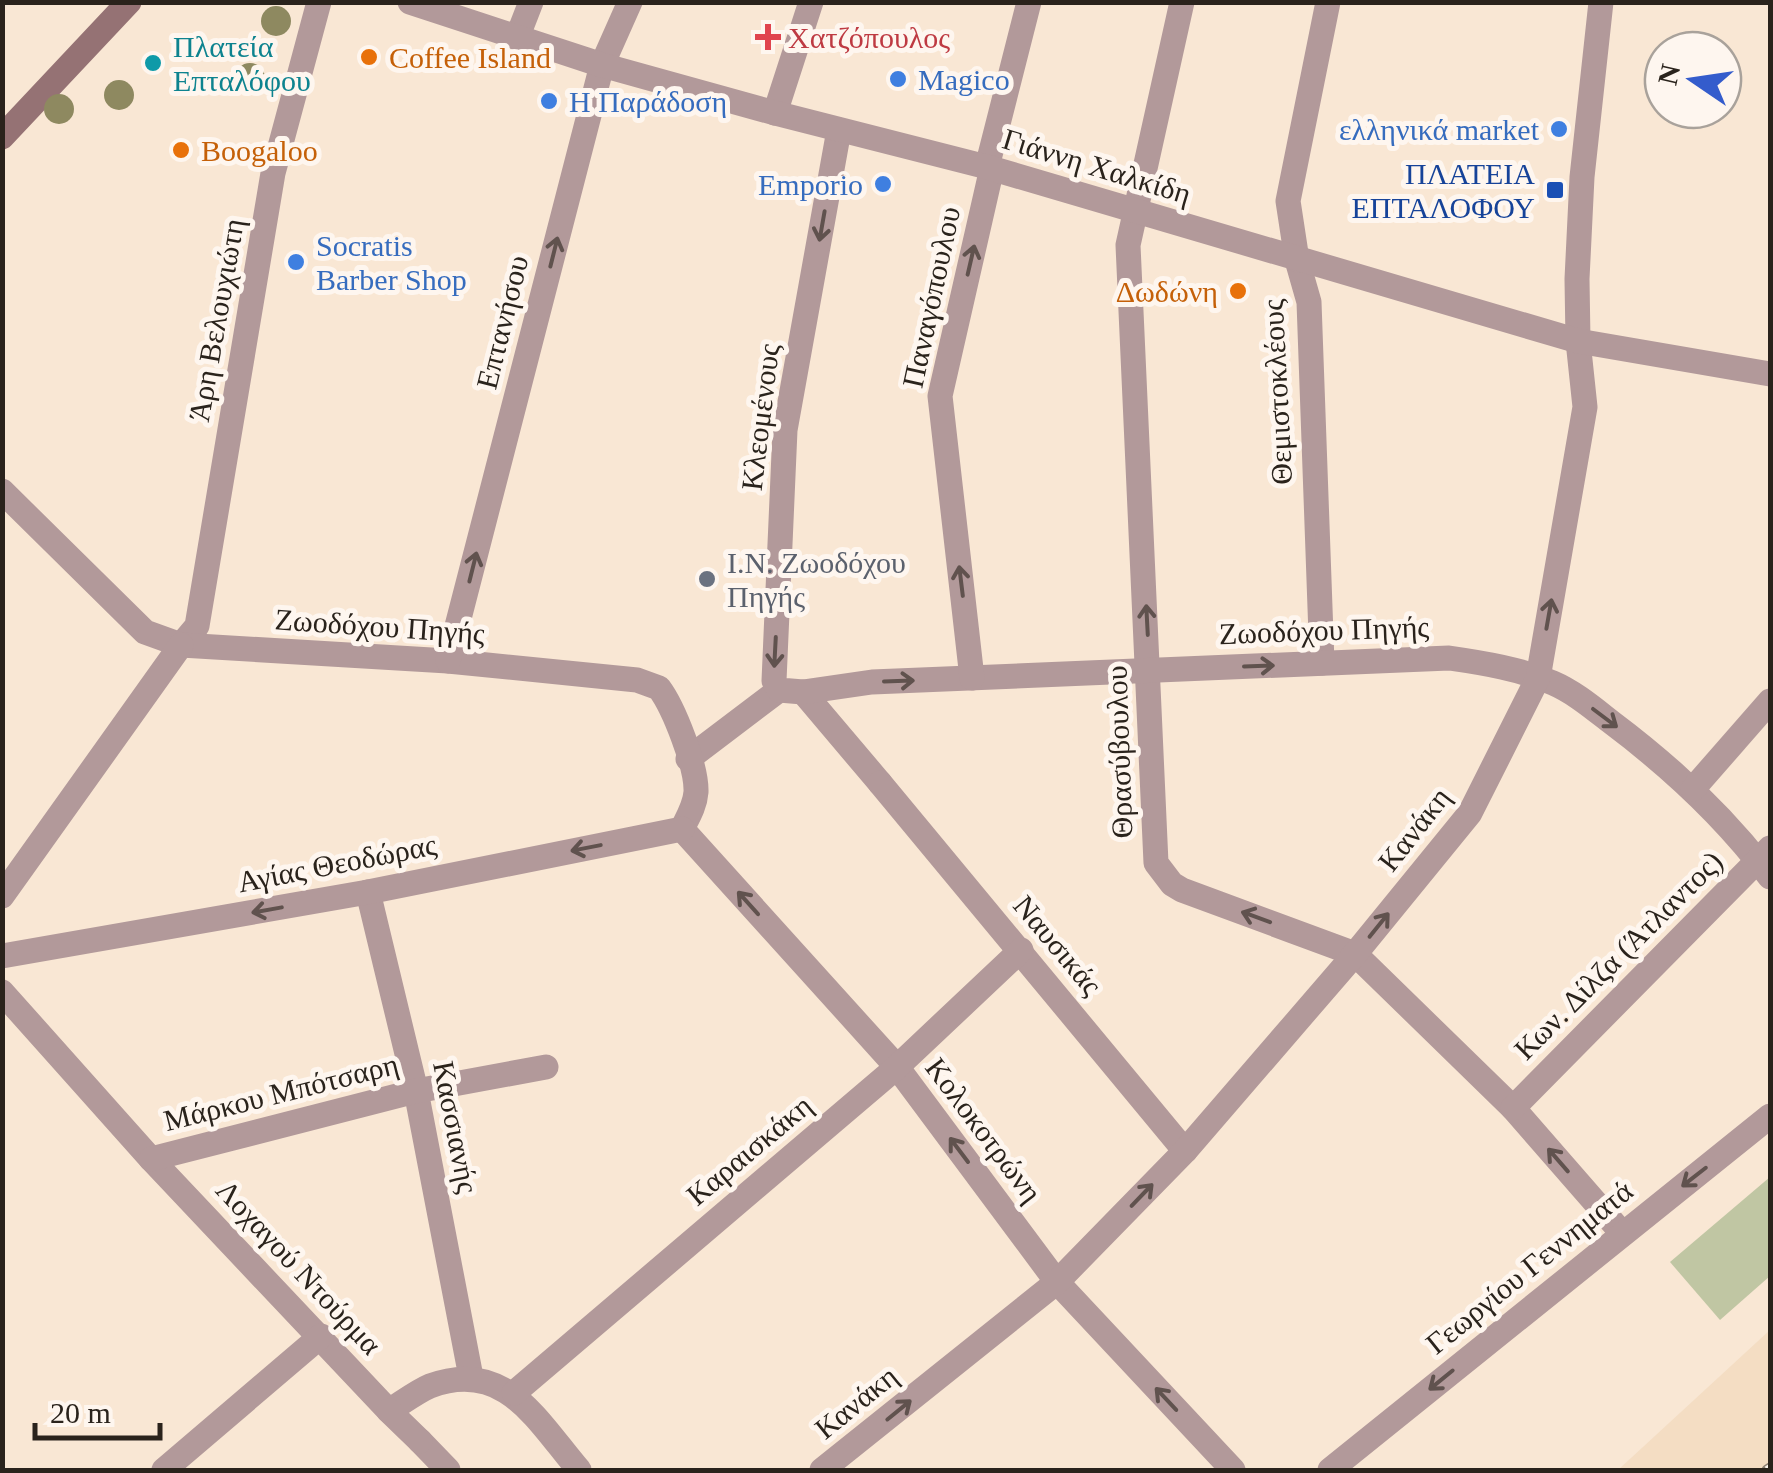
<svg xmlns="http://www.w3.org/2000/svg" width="1773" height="1473" font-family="'Times New Roman',serif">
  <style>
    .built { fill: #f4ddc3 }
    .green { fill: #c0c6a3 }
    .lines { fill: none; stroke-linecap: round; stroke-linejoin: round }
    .pedestrian { stroke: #b2999a; stroke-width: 25 }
    .minor { stroke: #b2999a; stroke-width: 25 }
    .tertiary { stroke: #b2999a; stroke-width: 25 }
    .secondary { stroke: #957274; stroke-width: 25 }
    .rail-casing { stroke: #8e8174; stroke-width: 11 }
    .rail { stroke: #fef6ef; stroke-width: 8; stroke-dasharray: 22; stroke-linecap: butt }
    .tree { fill: #8e8960 }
    .oneway { stroke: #60524e }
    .health-dot { fill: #e0444e; stroke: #fef6ef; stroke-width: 4 }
    .food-dot { fill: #e8710a; stroke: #fef6ef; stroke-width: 4 }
    .culture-dot { fill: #0f9aa8; stroke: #fef6ef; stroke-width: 4 }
    .shop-dot { fill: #3f7fe0; stroke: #fef6ef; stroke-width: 4 }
    .transit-dot { fill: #1a4fb4; stroke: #fef6ef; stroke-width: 4 }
    .worship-dot { fill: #6b7280; stroke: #fef6ef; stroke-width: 4 }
    .labels { text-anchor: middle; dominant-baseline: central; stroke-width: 10; stroke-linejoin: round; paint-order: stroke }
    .health-label { font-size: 30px; fill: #be3a42; stroke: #fef6ef; text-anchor: start }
    .culture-label { font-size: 30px; fill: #0d838f; stroke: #fef6ef; text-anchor: start }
    .food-label { font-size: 30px; fill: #c56008; stroke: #fef6ef; text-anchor: start }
    .shop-label { font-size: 30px; fill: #366cbe; stroke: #fef6ef; text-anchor: start }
    .street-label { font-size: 30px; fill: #2a231c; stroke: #fef6ef }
    .transit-label { font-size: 30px; fill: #164399; stroke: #fef6ef; text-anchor: end }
    .worship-label { font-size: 30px; fill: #5b616d; stroke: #fef6ef; text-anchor: start }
  </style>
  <rect width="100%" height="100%" fill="#f9e7d4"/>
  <path class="built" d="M1770,1330V1470H1618Z"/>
  <path class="green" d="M1770,1177V1276L1720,1320L1670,1262Z"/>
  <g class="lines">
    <g class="pedestrian">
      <path d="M1297,260L1309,302L1322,663"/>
      <path d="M181,645L197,626L273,173L319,2"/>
      <path d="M803,692L880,783"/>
      <path d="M688,759L779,690"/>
      <path d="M420,1441L448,1470"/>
    </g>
    <g class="minor">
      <path d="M1182,2L1128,245L1156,863L1172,884L1182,890L1355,954L1513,1108L1622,1233"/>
      <path d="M517,38L531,2"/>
      <path d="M775,113L811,2"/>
      <path d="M839,130L785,430L774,681L779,690L803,692L872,682L1449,658C1484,663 1520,669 1553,683C1574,692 1593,708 1611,722C1671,767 1725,817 1770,877"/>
      <path d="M987,167L1029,2"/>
      <path d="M1297,260L1288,201L1328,2"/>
      <path d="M2,491L145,632L181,645L448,661L637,680L659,688C674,708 697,767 696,792C695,806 688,817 682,829"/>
      <path d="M448,661L602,65L630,2"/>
      <path d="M972,678L940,396L992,168"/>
      <path d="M880,783L1185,1151"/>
      <path d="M1693,789L1770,701"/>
      <path d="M682,829L897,1067L1057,1282L1233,1470"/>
      <path d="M368,892L416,1091L471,1377"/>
      <path d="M2,896L181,645"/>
      <path d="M2,956L368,892L682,829"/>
      <path d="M2,992L151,1159L389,1411C402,1403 416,1392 430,1386C505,1358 537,1421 579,1470"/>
      <path d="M1513,1108L1770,848"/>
      <path d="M151,1159L416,1091L546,1067"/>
      <path d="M514,1393L897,1067L1021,950"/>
      <path d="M389,1411L420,1441"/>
      <path d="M164,1470L321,1336"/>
      <path d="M822,1470L1057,1282L1185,1151L1355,954L1470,813L1538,678L1585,407L1578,341L1577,279L1582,177L1601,2"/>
    </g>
    <g class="tertiary">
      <path d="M410,2L602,65L775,113L987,167L1578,341L1770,374"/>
      <path d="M1330,1470L1770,1116"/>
    </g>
    <path class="secondary" d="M2,137L129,2"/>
    <defs>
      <path id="rail" d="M1767,1470L1770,1468"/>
    </defs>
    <use href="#rail" class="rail-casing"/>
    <use href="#rail" class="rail"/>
  </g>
  <g class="tree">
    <circle cx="276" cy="21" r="15"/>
    <circle cx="250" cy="78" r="15"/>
    <circle cx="119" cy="95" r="15"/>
    <circle cx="59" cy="109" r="15"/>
  </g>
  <defs><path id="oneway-shaft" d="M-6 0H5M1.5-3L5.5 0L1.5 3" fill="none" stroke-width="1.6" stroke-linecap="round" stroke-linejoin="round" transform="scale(2.5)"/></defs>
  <g class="oneway">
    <use href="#oneway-shaft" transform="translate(822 226) rotate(100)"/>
    <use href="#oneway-shaft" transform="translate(554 252) rotate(-76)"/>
    <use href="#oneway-shaft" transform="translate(971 260) rotate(-77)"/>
    <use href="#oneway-shaft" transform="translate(473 567) rotate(-76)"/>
    <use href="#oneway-shaft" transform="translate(961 581) rotate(-97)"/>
    <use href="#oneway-shaft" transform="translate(1549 614) rotate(-80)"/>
    <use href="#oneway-shaft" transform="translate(1147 620) rotate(-93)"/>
    <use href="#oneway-shaft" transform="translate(775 652) rotate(93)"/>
    <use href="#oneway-shaft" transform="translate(1259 666) rotate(-2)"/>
    <use href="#oneway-shaft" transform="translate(899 681) rotate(-2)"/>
    <use href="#oneway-shaft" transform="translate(1605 718) rotate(37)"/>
    <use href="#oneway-shaft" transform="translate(586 848) rotate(169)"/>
    <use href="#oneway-shaft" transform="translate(748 903) rotate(-132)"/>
    <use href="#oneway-shaft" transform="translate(267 910) rotate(170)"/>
    <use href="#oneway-shaft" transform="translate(1256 917) rotate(-160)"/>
    <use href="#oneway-shaft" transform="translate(1379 925) rotate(-51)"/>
    <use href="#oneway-shaft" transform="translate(959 1150) rotate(-127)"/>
    <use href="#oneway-shaft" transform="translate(1558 1160) rotate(-131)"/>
    <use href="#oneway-shaft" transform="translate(1694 1177) rotate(142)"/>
    <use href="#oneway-shaft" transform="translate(1142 1195) rotate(-46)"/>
    <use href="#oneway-shaft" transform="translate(1441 1380) rotate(141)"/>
    <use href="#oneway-shaft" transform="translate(1166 1399) rotate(-133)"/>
    <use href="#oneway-shaft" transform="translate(899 1410) rotate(-39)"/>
  </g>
  <path class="health-dot" d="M763 22h10v10h10v10h-10v10h-10v-10h-10v-10h10z"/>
  <g class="food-dot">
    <circle cx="369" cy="57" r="10"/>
    <circle cx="181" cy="150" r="10"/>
    <circle cx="1238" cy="291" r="10"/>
  </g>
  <circle class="culture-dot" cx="153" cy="63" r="10"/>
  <g class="shop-dot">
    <circle cx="898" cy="79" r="10"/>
    <circle cx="549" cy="101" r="10"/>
    <circle cx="1559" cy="129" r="10"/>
    <circle cx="883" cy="184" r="10"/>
    <circle cx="296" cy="262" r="10"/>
  </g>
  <rect class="transit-dot" x="1545" y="180" width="20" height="20" rx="5"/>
  <circle class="worship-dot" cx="707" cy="579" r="10"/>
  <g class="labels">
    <g class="health-label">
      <text x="788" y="37">Χατζόπουλος</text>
    </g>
    <g class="culture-label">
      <text x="173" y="46">Πλατεία<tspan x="173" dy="34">Επταλόφου</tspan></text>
    </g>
    <g class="food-label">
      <text x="389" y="57">Coffee Island</text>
      <text x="201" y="150">Boogaloo</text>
      <text x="1218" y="291" text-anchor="end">Δωδώνη</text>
    </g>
    <g class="shop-label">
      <text x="918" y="79">Magico</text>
      <text x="569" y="101">Η Παράδοση</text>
      <text x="1539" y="129" text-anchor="end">ελληνικά market</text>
      <text x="863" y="184" text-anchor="end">Emporio</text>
      <text x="316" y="245">Socratis<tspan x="316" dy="34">Barber Shop</tspan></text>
    </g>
    <g class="street-label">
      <text transform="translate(1097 166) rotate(17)">Γιάννη Χαλκίδη</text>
      <text transform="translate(931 297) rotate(-78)">Παναγόπουλου</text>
      <text transform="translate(216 320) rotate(-80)">Άρη Βελουχιώτη</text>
      <text transform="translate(502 322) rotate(-76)">Επτανήσου</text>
      <text transform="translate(1277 392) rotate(-93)">Θεμιστοκλέους</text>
      <text transform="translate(760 417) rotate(-83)">Κλεομένους</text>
      <text transform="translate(380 626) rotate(4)">Ζωοδόχου Πηγής</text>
      <text transform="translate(1324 630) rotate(-2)">Ζωοδόχου Πηγής</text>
      <text transform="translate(1119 752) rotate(-92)">Θρασύβουλου</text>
      <text transform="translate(1414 829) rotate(-52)">Κανάκη</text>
      <text transform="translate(337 863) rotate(-11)">Αγίας Θεοδώρας</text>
      <text transform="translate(1058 945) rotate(50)">Ναυσικάς</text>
      <text transform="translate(1618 955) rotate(-45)">Κων. Δίλζα (Άτλαντος)</text>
      <text transform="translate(281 1092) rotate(-14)">Μάρκου Μπότσαρη</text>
      <text transform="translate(456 1127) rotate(79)">Κασσιανής</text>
      <text transform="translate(984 1130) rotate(53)">Κολοκοτρώνη</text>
      <text transform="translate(749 1150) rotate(-40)">Καραισκάκη</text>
      <text transform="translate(299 1267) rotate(47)">Λοχαγού Ντούρμα</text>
      <text transform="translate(1529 1267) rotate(-39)">Γεωργίου Γεννηματά</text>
      <text transform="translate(856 1402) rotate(-39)">Κανάκη</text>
    </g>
    <g class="transit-label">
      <text x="1535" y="173">ΠΛΑΤΕΙΑ<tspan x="1535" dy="34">ΕΠΤΑΛΟΦΟΥ</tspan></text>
    </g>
    <g class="worship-label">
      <text x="727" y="562">Ι.Ν. Ζωοδόχου<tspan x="727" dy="34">Πηγής</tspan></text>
    </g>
  </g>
  <rect width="1773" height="1473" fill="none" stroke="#2a231c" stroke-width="10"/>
  <g transform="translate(1693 80) rotate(283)"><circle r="48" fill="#fef6ef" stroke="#a9a29b" stroke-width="2.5"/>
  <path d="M0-8L18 38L0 25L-18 38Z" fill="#345ccc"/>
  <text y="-15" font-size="28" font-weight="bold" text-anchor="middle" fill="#2a231c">N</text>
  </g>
  <path d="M35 1423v15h125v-15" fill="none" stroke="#2a231c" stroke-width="5"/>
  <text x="50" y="1423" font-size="30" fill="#2a231c" stroke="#fef6ef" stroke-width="8" paint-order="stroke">20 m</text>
</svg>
